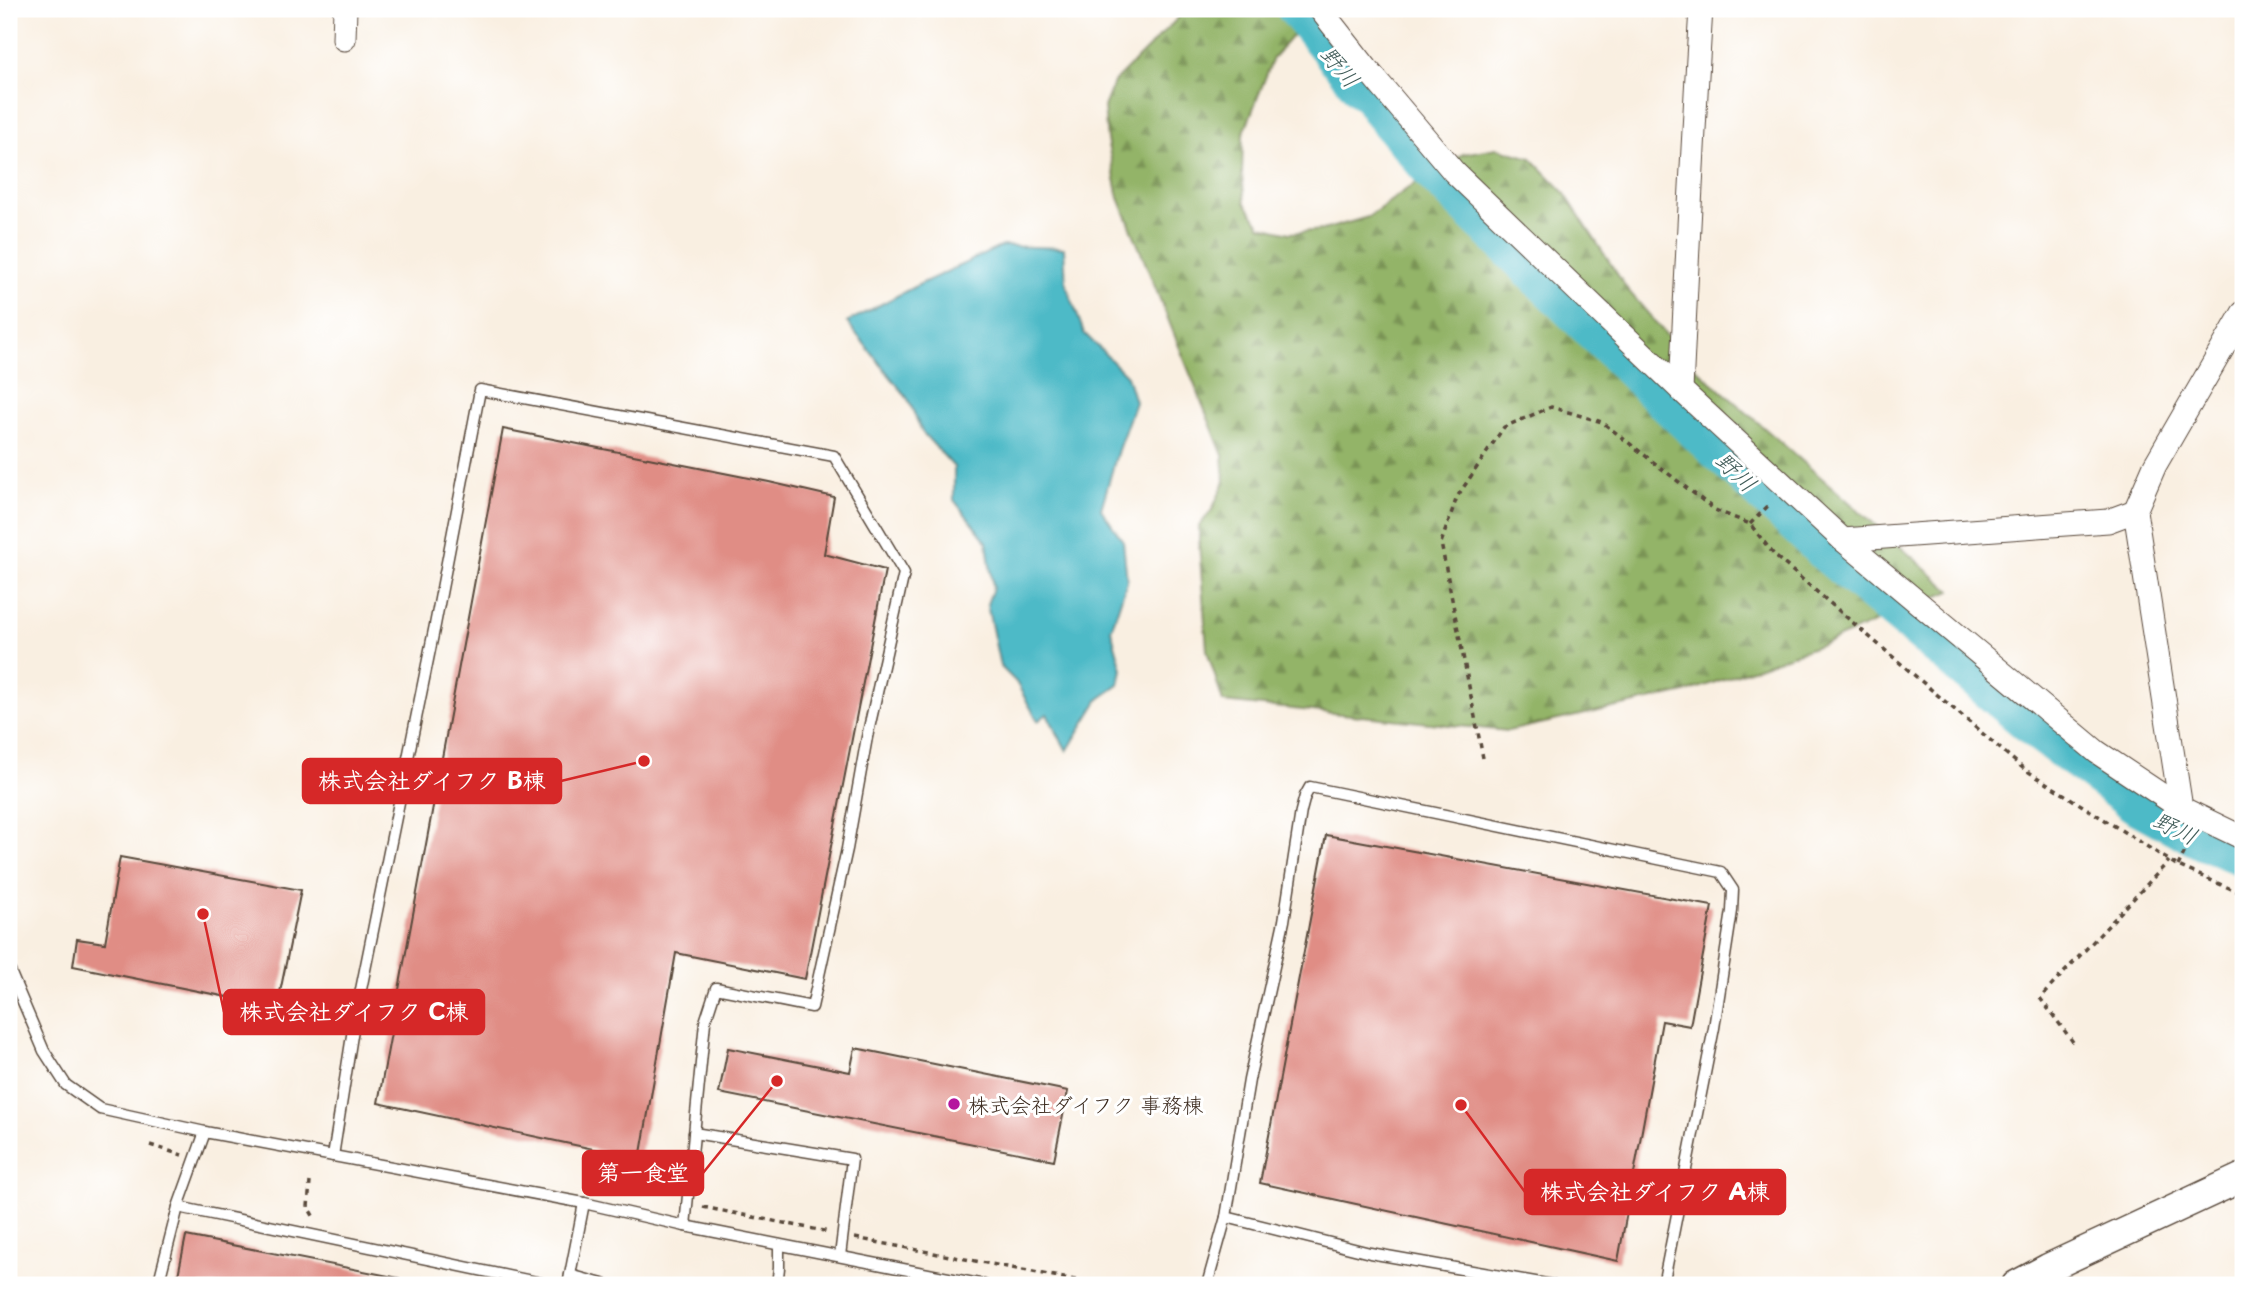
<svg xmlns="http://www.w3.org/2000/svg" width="2252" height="1294" font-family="'Playpen Sans','Klee One',sans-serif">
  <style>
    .forest { fill: url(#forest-firs); stroke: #676f43; stroke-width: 2 }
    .water { fill: #4dbac7; stroke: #447272; stroke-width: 2 }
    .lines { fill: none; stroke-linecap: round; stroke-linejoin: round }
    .river { stroke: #4dbac7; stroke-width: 35 }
    .building { fill: #e08d85 }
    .service-casing { stroke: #58483b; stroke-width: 13 }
    .minor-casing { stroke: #58483b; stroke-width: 25 }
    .tertiary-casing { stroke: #58483b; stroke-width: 31 }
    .path { stroke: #58483b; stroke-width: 3.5; stroke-dasharray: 5 5; stroke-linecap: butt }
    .service { stroke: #fff; stroke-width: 10 }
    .minor { stroke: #fff; stroke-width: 23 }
    .tertiary { stroke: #fff; stroke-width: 28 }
    .poi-dot { fill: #b5179e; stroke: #fff; stroke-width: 2.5 }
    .labels { text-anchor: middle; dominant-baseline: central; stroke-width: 6; stroke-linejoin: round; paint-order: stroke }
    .poi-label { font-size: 21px; fill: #3b2a1e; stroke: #fff; text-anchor: start }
    .water-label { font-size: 23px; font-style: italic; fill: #415c59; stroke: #fff }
    .leader { fill: none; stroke: #d62828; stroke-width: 2.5 }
    .callout-dot { fill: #d62828; stroke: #fff; stroke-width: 2.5 }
    .callout { fill: #d62828; stroke: #d62828; stroke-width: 2.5 }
    .callout-label { font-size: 23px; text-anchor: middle; font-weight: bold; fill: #fff }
  </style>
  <defs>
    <pattern id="forest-firs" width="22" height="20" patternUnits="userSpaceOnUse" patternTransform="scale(1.75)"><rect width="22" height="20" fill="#93b468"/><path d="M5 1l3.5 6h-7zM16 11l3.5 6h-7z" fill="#799355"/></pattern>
  </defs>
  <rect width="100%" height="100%" fill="#fff"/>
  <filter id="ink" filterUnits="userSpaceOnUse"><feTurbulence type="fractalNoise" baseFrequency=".0143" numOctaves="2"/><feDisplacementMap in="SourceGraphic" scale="14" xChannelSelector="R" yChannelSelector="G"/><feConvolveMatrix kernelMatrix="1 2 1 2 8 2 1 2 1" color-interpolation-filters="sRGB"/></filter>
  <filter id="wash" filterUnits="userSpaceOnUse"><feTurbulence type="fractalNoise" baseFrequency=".00686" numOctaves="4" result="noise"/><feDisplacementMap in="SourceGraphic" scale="28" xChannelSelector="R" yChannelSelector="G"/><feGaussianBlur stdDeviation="1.57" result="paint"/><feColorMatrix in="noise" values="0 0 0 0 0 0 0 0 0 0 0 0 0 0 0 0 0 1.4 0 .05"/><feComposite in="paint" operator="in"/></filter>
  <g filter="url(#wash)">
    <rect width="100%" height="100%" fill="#f9efe1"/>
    <path class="forest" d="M1187,9H1312V13L1273,58L1243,135L1242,174L1245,203L1261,226L1290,233L1323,230L1368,217L1411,186L1463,154L1496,148L1531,158L1563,191L1627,289L1691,364L1951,591L1831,641L1690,691L1508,731L1223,702L1207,650L1199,543V526L1212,510L1225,481L1223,455L1119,198L1107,140L1104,107L1114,82Z"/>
    <path class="water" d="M1002,246L1064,248L1066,284L1084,333L1127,376L1135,402L1118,450L1101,509L1123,541L1127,581L1111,630L1122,669L1119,685L1099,699L1067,751L1047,714L1038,721L1016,682L1000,666L987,604L993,588L987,542L954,500V467L922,432L908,399L847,322L914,287Z"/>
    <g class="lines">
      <path class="river" d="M1294,9L1360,90L1367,94L1380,114L1433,176L1662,402L1823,553L2043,738L2133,805L2203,843L2243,859"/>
    </g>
    <g id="blocks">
      <g class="building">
        <path d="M503,429L769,482L834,497L824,554L885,570L805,979L676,953L640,1159L378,1103Z"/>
        <path d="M1326,835L1712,906L1690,1026L1662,1021L1618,1261L1260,1183Z"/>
        <path d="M120,857L301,890L277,1007L73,966L77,939L105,943Z"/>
        <path d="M728,1048L850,1072L855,1048L1068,1091L1054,1160L719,1093Z"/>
        <path d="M186,1236L399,1278L398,1285H176Z"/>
      </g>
    </g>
  </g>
  <g filter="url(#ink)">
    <use href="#blocks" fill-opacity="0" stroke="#58483b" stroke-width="2"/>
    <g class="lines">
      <defs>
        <g id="service">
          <path d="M9,969L44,1051L66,1085L100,1109L205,1132L584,1203L685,1226L984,1285"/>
          <path d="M694,1133L852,1159L840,1256"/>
          <path d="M333,1156L353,1029L435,625L480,390L834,456L904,573L867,737L847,849L812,1007L716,988L705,1022L685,1226"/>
          <path d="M178,1207L551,1285"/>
          <path d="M1226,1217L1370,1253L1552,1285"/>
          <path d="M570,1275L606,1285"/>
          <path d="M158,1285L178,1207L205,1132"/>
          <path d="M568,1285L584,1203"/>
          <path d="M777,1285L779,1268V1245"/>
          <path d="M1207,1285L1226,1217L1249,1080L1284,921L1301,811L1305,796L1310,787L1721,872L1733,890L1732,911L1714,1028L1663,1285"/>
        </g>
        <g id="minor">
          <path d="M1320,9L1367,69L1454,172L1681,390L1843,540L2097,752L2181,808L2243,838"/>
          <path d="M344,39L345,9"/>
          <path d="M1681,390C1687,263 1693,136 1701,9"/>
          <path d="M1843,540L2108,521L2135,511"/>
          <path d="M2181,808L2135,511L2155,465L2243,313"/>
        </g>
        <path id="tertiary" d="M2016,1285L2048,1268L2243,1177"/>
      </defs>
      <use href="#service" class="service-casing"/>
      <use href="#minor" class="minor-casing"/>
      <use href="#tertiary" class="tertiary-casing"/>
      <g class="path">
        <path d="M1750,524L1771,503"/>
        <path d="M1483,758L1441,543L1457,497L1504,427L1551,407L1602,422L1715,510L1750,524L1775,556L2024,769L2178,866L2243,894"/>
        <path d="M2178,866L2192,836"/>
        <path d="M2073,1042L2040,998L2169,861"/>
        <path d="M150,1145L182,1155"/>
        <path d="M310,1182L308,1207L315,1219"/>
        <path d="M703,1207L829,1232"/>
        <path d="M855,1238L1101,1285"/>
      </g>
      <use href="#service" class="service"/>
      <use href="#minor" class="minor"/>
      <use href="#tertiary" class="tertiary"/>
    </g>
  </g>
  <circle class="poi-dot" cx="954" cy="1104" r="7"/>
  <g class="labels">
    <g class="poi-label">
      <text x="968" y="1104">株式会社ダイフク 事務棟</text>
    </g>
    <g class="water-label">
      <text transform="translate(1341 66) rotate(50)">野川</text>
      <text transform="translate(1737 471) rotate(44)">野川</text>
      <text transform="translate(2176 827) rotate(26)">野川</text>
    </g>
  </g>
  <path class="leader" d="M644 761L561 781M203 914L224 1012M777 1081L703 1173M1461 1105L1525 1192"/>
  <g class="callout-dot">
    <circle cx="644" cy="761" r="7"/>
    <circle cx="203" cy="914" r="7"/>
    <circle cx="777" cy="1081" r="7"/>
    <circle cx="1461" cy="1105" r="7"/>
  </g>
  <g class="callout">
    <rect x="303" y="759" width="258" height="44" rx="7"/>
    <rect x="224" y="990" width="260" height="44" rx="7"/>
    <rect x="583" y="1151" width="120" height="44" rx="7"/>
    <rect x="1525" y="1170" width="260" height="44" rx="7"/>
  </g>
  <g class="callout-label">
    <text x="432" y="789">株式会社ダイフク B棟</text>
    <text x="354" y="1020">株式会社ダイフク C棟</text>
    <text x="643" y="1181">第一食堂</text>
    <text x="1655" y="1200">株式会社ダイフク A棟</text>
  </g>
  <rect width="2252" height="1294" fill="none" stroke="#fff" stroke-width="35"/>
</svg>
